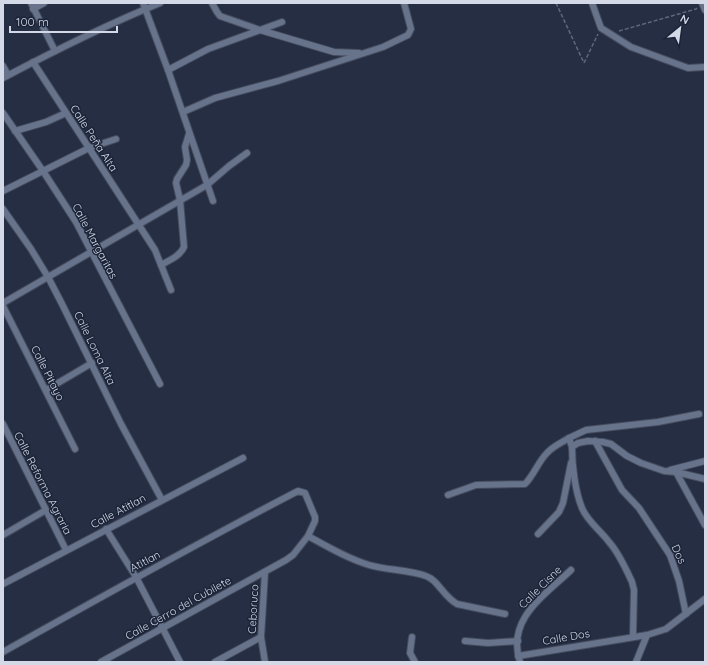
<svg xmlns="http://www.w3.org/2000/svg" width="708" height="665" font-family="Quicksand,sans-serif">
  <style>
    .lines { fill: none; stroke-linecap: round; stroke-linejoin: round }
    .street-casing { stroke: #454c5e; stroke-width: 8 }
    .path { stroke: #5f677a; stroke-width: 1.5; stroke-dasharray: 4 2; stroke-linecap: butt }
    .street { stroke: #67728b; stroke-width: 6 }
    .labels { text-anchor: middle; dominant-baseline: central; stroke-width: 3; stroke-linejoin: round; paint-order: stroke }
    .street-label { font-size: 11px; fill: #d3d9e7; stroke: #1b2438 }
  </style>
  <rect width="100%" height="100%" fill="#252e43"/>
  <g class="lines">
    <defs>
      <g id="street">
        <path d="M31,3L55,51"/>
        <path d="M143,3L168,70L213,201"/>
        <path d="M212,3L217,12L220,16L260,30L334,52L359,53"/>
        <path d="M592,3L601,28L631,47L688,68L705,67"/>
        <path d="M702,3L705,10"/>
        <path d="M33,9L44,3"/>
        <path d="M33,62L89,148L155,250L171,290"/>
        <path d="M3,66L8,75"/>
        <path d="M168,70L208,49L282,22"/>
        <path d="M3,78C54,51 106,25 160,3"/>
        <path d="M183,112L215,98L278,81L383,47L408,35L411,29L404,3"/>
        <path d="M3,113L43,171L76,222L160,384"/>
        <path d="M15,131L46,122L66,113"/>
        <path d="M3,191L89,148L116,139"/>
        <path d="M3,209L31,249L48,277L62,304L121,424L162,500"/>
        <path d="M161,265C170,260 180,256 184,247L180,200L176,183L177,179L186,165L187,160L185,147L189,134"/>
        <path d="M3,303L207,185L229,166L247,153"/>
        <path d="M3,306L75,449"/>
        <path d="M46,390L92,363"/>
        <path d="M3,424L66,550"/>
        <path d="M595,441L622,490L639,508L670,555L679,581L686,614"/>
        <path d="M572,447L569,438L586,430L658,422L699,414"/>
        <path d="M670,470L705,461"/>
        <path d="M676,472L705,525"/>
        <path d="M448,495L476,485L525,484C534,475 538,462 547,453C553,446 561,443 569,438"/>
        <path d="M106,529L136,577L180,662"/>
        <path d="M538,534L559,512L563,503L571,463"/>
        <path d="M3,535L46,510"/>
        <path d="M308,536C328,547 347,558 369,565C386,570 410,570 426,576C438,580 443,596 457,604L505,614"/>
        <path d="M265,572L261,637L265,662"/>
        <path d="M3,584L243,458"/>
        <path d="M633,636L634,590L632,582C626,569 619,553 609,542C601,531 587,521 582,508C575,491 572,465 572,447L578,443L588,441L603,442L611,444L627,456L641,463L664,471L676,472L705,479"/>
        <path d="M412,637L410,653L415,662"/>
        <path d="M465,641L488,643L518,641"/>
        <path d="M3,652C101,597 198,543 298,491L305,493L315,517V521L308,536L293,555L286,560L101,662"/>
        <path d="M518,656L647,635L666,629L705,599"/>
        <path d="M215,662L261,637"/>
        <path d="M520,662C506,619 544,596 571,570"/>
        <path d="M636,662L647,635"/>
      </g>
    </defs>
    <use href="#street" class="street-casing"/>
    <g class="path">
      <path d="M556,3L584,63"/>
      <path d="M619,31L696,9L697,8"/>
      <path d="M584,63L598,34"/>
    </g>
    <use href="#street" class="street"/>
  </g>
  <g class="labels">
    <g class="street-label">
      <text transform="translate(94 138) rotate(57)">Calle Peña Alta</text>
      <text transform="translate(95 241) rotate(62)">Calle Margaritas</text>
      <text transform="translate(95 348) rotate(64)">Calle Loma Alta</text>
      <text transform="translate(48 373) rotate(63)">Calle Pitayo</text>
      <text transform="translate(43 483) rotate(63)">Calle Reforma Agraria</text>
      <text transform="translate(118 511) rotate(-28)">Calle Atitlan</text>
      <text transform="translate(679 554) rotate(65)">Dos</text>
      <text transform="translate(145 561) rotate(-28)">Atitlan</text>
      <text transform="translate(540 587) rotate(-45)">Calle Cisne</text>
      <text transform="translate(178 608) rotate(-29)">Calle Cerro del Cubilete</text>
      <text transform="translate(253 609) rotate(-87)">Ceboruco</text>
      <text transform="translate(566 637) rotate(-10)">Calle Dos</text>
    </g>
  </g>
  <rect width="708" height="665" fill="none" stroke="#d3d9e7" stroke-width="8"/>
  <g transform="translate(680 28) rotate(29)" stroke="#1b2438" stroke-width="3" paint-order="stroke">
  <path d="M0-3L7 15L0 10L-7 15Z" fill="#d3d9e7"/>
  <text y="-6" font-size="11" font-weight="bold" text-anchor="middle" fill="#d3d9e7">N</text>
  </g>
  <path d="M10 26v6h107v-6" fill="none" stroke="#d3d9e7" stroke-width="2"/>
  <text x="16" y="26" font-size="12" fill="#d3d9e7" stroke="#1b2438" stroke-width="3" paint-order="stroke">100 m</text>
</svg>
